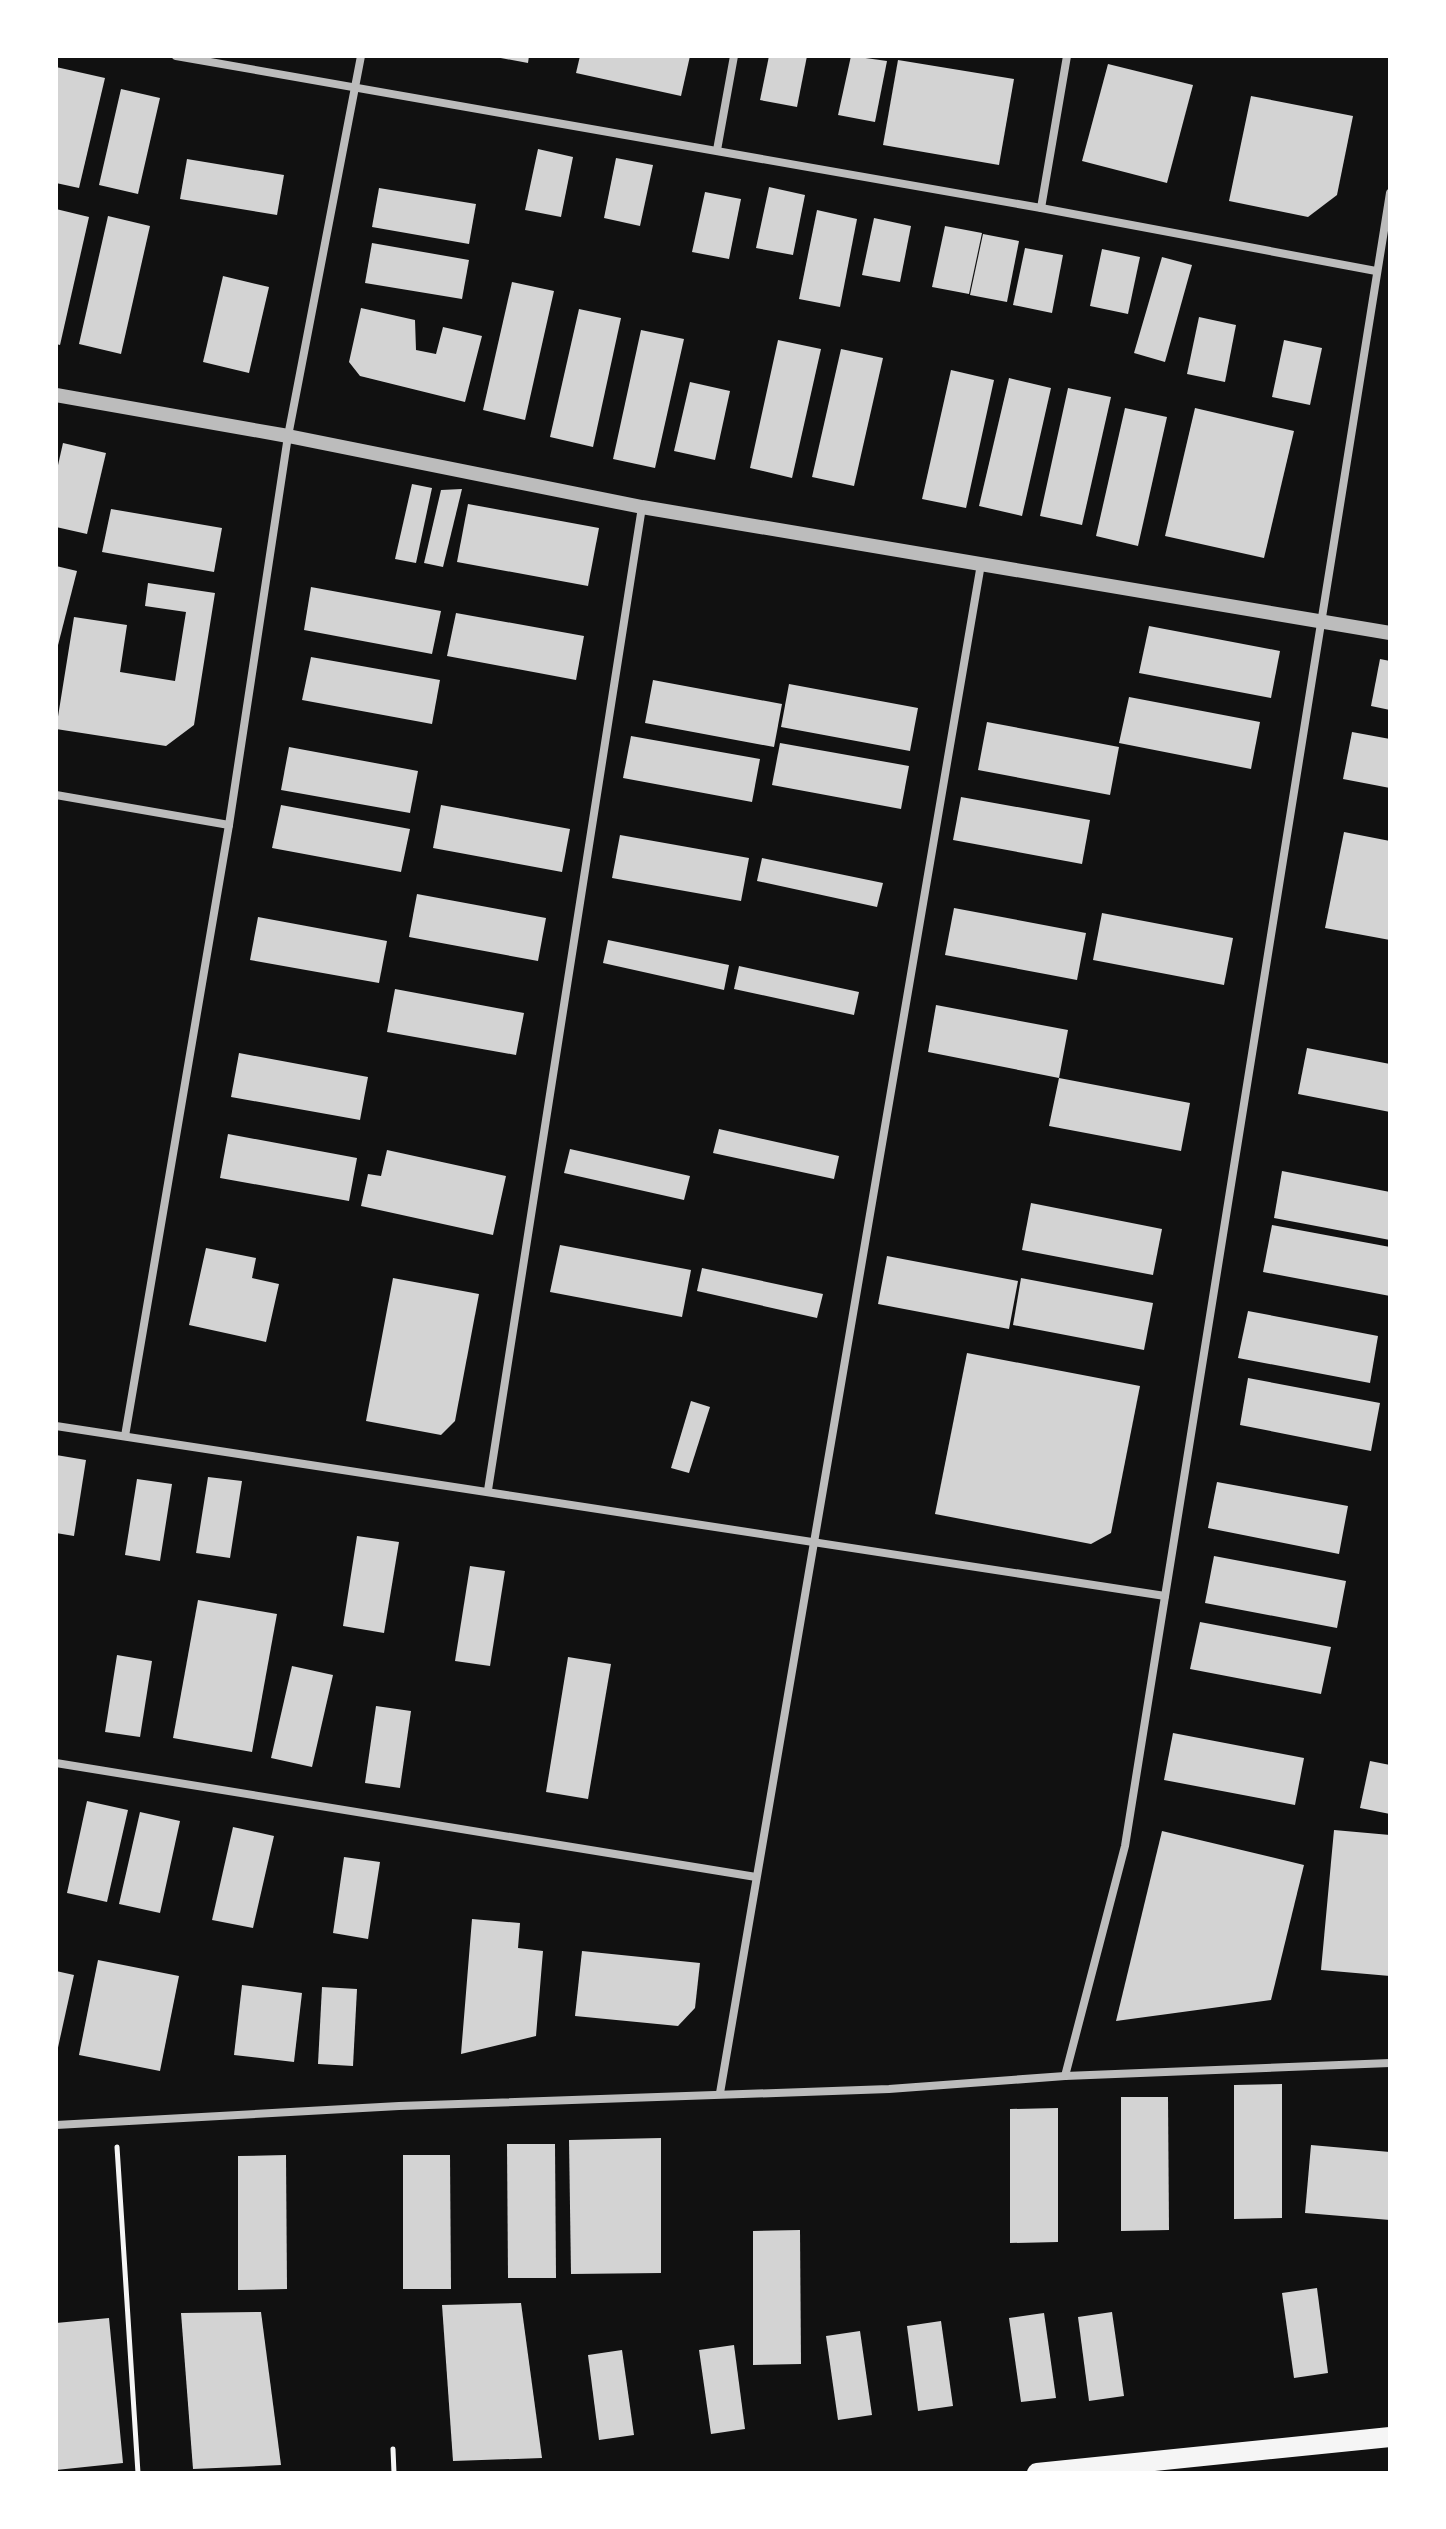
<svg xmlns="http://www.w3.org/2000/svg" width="1446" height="2529" font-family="Lora,serif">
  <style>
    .building { fill: #d3d3d3 }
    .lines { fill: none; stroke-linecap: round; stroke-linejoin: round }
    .path { stroke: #f5f5f5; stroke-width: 5 }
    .minor { stroke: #bcbcbc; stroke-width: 8 }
    .tertiary { stroke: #bcbcbc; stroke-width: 14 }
    .primary { stroke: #f5f5f5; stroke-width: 20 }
  </style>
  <rect width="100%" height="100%" fill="#111"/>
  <g class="building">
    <path d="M490,56H529L528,63Z"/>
    <path d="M580,56H690L681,96L576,73Z"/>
    <path d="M769,56H807L797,107L760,100Z"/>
    <path d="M851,56L887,61L875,122L838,115Z"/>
    <path d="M898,60L1014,79L999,165L883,145Z"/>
    <path d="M1108,64L1193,85L1167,183L1082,161Z"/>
    <path d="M56,67L105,78L79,188L56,183Z"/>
    <path d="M121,89L160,98L138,194L99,185Z"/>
    <path d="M1251,96L1353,116L1337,195L1308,217L1229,201Z"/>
    <path d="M538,149L573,157L561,217L525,210Z"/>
    <path d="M616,158L653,165L640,226L604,218Z"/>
    <path d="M187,159L284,175L277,215L180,199Z"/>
    <path d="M769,187L805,195L793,255L756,248Z"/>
    <path d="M379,188L476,204L469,244L372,227Z"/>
    <path d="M705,192L741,199L729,259L692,252Z"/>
    <path d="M56,209L89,217L60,345L56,344Z"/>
    <path d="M817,210L857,219L840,307L799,299Z"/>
    <path d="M108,216L150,226L121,354L79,344Z"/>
    <path d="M874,218L911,226L900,282L862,275Z"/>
    <path d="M945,226L982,233L969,294L932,287Z"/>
    <path d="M983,234L1019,241L1007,302L970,295Z"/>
    <path d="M372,243L469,260L462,299L365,283Z"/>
    <path d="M1025,248L1063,255L1052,313L1013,305Z"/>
    <path d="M1102,249L1140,257L1128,314L1090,306Z"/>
    <path d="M1162,257L1192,265L1165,362L1134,353Z"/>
    <path d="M223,276L269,287L249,373L203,362Z"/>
    <path d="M512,282L554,291L525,420L483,410Z"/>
    <path d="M361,308L415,320L416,350L436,354L443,327L482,336L465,402L360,376L349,362Z"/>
    <path d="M579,309L621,318L593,447L550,437Z"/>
    <path d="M1199,317L1236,325L1225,382L1187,374Z"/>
    <path d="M641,330L684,339L655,468L613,459Z"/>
    <path d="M778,340L821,349L792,478L750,468Z"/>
    <path d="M1284,340L1322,348L1310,405L1272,397Z"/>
    <path d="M841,349L883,358L854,486L812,477Z"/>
    <path d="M951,370L994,380L966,508L922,499Z"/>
    <path d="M1009,378L1051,388L1022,516L979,506Z"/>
    <path d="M690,382L730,391L715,460L674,451Z"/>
    <path d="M1068,388L1111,397L1082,525L1040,516Z"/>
    <path d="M1125,408L1167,417L1138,546L1096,536Z"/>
    <path d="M1195,408L1294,431L1264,558L1165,536Z"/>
    <path d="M63,443L106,453L87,534L56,527V474Z"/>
    <path d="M412,484L432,488L416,563L395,559Z"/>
    <path d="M462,489L443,567L424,563L441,490Z"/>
    <path d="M468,504L599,528L588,586L457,562Z"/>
    <path d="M111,509L222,528L214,572L102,552Z"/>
    <path d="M56,566L77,571L57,649H56Z"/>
    <path d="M148,583L215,593L194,725L166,746L56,729L74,617L127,625L120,672L175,681L186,612L145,606Z"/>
    <path d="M311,587L441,611L432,654L304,630Z"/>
    <path d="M456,613L584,636L576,680L447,656Z"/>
    <path d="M1149,626L1280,651L1271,698L1139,673Z"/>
    <path d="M311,657L440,680L432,724L302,700Z"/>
    <path d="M1380,659L1390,661V710L1371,706Z"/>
    <path d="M653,680L782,704L774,747L645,723Z"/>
    <path d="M789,684L918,708L910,751L781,727Z"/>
    <path d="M1129,697L1260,722L1251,769L1119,743Z"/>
    <path d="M987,722L1119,747L1110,795L978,770Z"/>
    <path d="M1352,732L1390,739V788L1343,779Z"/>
    <path d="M631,736L760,759L752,802L623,778Z"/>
    <path d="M780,743L909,766L901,809L772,785Z"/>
    <path d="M289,747L418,771L410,813L281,790Z"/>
    <path d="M961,797L1090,820L1082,864L953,840Z"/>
    <path d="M281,805L410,829L401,872L272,848Z"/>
    <path d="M441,805L570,829L562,872L433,848Z"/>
    <path d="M1344,832L1390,841V940L1325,928Z"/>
    <path d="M620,835L749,858L741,901L612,878Z"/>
    <path d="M762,858L883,883L877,907L757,881Z"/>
    <path d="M417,894L546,918L538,961L409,937Z"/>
    <path d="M954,908L1086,933L1077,980L945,955Z"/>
    <path d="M1102,913L1233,938L1224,985L1093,960Z"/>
    <path d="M258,917L387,941L379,983L250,960Z"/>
    <path d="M608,940L729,965L724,990L603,963Z"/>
    <path d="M739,966L859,992L854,1015L734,989Z"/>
    <path d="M395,989L524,1013L516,1055L387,1032Z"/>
    <path d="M936,1005L1068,1030L1059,1078L928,1052Z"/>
    <path d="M1307,1048L1390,1064V1112L1298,1094Z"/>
    <path d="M239,1053L368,1077L360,1120L231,1097Z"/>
    <path d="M1059,1078L1190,1103L1181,1151L1049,1126Z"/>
    <path d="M719,1129L839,1156L834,1179L713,1153Z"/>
    <path d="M228,1134L357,1158L349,1201L220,1178Z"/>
    <path d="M570,1149L690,1176L684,1200L564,1173Z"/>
    <path d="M387,1150L506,1176L493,1235L361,1206L368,1174L381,1176Z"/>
    <path d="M1282,1171L1390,1192V1240L1274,1218Z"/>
    <path d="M1031,1203L1162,1229L1153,1275L1022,1250Z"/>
    <path d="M1272,1225L1390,1247V1296L1263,1272Z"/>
    <path d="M560,1245L691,1270L682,1317L550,1292Z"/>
    <path d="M206,1248L256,1258L252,1278L279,1284L266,1342L189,1325Z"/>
    <path d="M887,1256L1018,1281L1009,1329L878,1304Z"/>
    <path d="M702,1268L823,1294L817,1318L697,1291Z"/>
    <path d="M393,1278L479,1294L455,1421L441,1435L366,1421Z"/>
    <path d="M1021,1278L1153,1303L1144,1350L1013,1325Z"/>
    <path d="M1248,1311L1378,1336L1370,1383L1238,1358Z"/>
    <path d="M967,1353L1140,1386L1111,1533L1091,1544L935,1514Z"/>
    <path d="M1248,1378L1380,1403L1371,1451L1240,1425Z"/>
    <path d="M691,1401L710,1407L689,1473L671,1468Z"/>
    <path d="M56,1455L86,1460L74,1536L56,1533Z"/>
    <path d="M208,1477L242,1481L230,1558L196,1553Z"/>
    <path d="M137,1479L172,1484L160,1561L125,1555Z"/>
    <path d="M1217,1482L1348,1506L1339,1554L1208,1528Z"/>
    <path d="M357,1536L399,1542L384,1633L343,1626Z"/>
    <path d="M1214,1556L1346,1581L1337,1628L1205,1603Z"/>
    <path d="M470,1566L505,1571L490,1666L455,1661Z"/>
    <path d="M198,1600L277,1614L252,1752L173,1738Z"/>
    <path d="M1200,1622L1331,1647L1321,1694L1190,1669Z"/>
    <path d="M117,1655L152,1661L140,1737L105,1732Z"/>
    <path d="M568,1657L611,1664L588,1799L546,1792Z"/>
    <path d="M292,1666L333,1675L312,1767L271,1758Z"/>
    <path d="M376,1706L411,1711L400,1788L365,1783Z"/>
    <path d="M1173,1733L1304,1758L1295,1805L1164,1780Z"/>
    <path d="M1370,1761L1390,1765V1814L1360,1808Z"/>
    <path d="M87,1801L128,1810L107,1902L67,1893Z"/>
    <path d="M140,1812L180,1821L160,1913L119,1904Z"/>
    <path d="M233,1827L274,1836L253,1928L212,1920Z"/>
    <path d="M1334,1830L1390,1835V1976L1321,1970Z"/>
    <path d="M1162,1831L1304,1865L1271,2000L1116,2021Z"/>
    <path d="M344,1857L380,1862L368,1939L333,1933Z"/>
    <path d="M472,1919L520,1923L518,1948L543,1951L536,2036L461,2054Z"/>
    <path d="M582,1951L700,1963L695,2008L678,2026L575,2016Z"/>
    <path d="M98,1960L179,1976L160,2071L79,2055Z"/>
    <path d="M56,1971L74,1975L57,2052H56Z"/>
    <path d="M242,1985L302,1993L294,2062L234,2055Z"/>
    <path d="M322,1987L357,1989L353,2066L318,2064Z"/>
    <path d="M1282,2084V2218L1234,2219V2085Z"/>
    <path d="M1121,2097H1168L1169,2230L1121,2231Z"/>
    <path d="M1058,2108V2242L1010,2243V2109Z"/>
    <path d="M661,2138V2273L571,2274L569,2140Z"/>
    <path d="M507,2144H555L556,2278H508Z"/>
    <path d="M1311,2145L1390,2152V2220L1305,2213Z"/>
    <path d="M286,2155L287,2289L238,2290V2156Z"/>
    <path d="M403,2155H450L451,2289H403Z"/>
    <path d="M800,2230L801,2364L753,2365V2231Z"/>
    <path d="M1317,2288L1328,2373L1294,2378L1282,2293Z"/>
    <path d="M521,2303L542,2458L453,2461L442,2305Z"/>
    <path d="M261,2312L281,2465L193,2469L181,2313Z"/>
    <path d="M1112,2312L1124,2396L1089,2401L1078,2317Z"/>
    <path d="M1044,2313L1056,2398L1021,2402L1009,2318Z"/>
    <path d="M109,2318L123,2463L56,2470V2323Z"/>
    <path d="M941,2321L953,2406L918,2411L907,2326Z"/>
    <path d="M860,2331L872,2415L838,2420L826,2336Z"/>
    <path d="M734,2345L745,2429L711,2434L699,2350Z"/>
    <path d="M622,2350L634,2435L599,2440L588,2355Z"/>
  </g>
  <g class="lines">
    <g class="path">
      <path d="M117,2147L138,2473"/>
      <path d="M393,2449L394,2473"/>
    </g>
    <g class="minor">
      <path d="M176,56L1041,208L1376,271"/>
      <path d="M717,150L734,56"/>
      <path d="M1041,208L1067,56"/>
      <path d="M56,795L229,825"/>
      <path d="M56,1426L1165,1596"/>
      <path d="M125,1436L229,825L288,436L361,56"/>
      <path d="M488,1490L642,507"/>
      <path d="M56,1763L756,1877"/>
      <path d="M1065,2076L1125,1846L1390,193"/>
      <path d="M720,2093L981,564"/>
      <path d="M56,2125L399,2106L889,2089L1065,2076L1390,2063"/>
    </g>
    <path class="tertiary" d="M56,395L288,436L642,507L1390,633"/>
    <path class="primary" d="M1037,2473L1390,2437"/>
  </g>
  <rect width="1446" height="2529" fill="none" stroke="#ffffff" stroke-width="116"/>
</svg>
